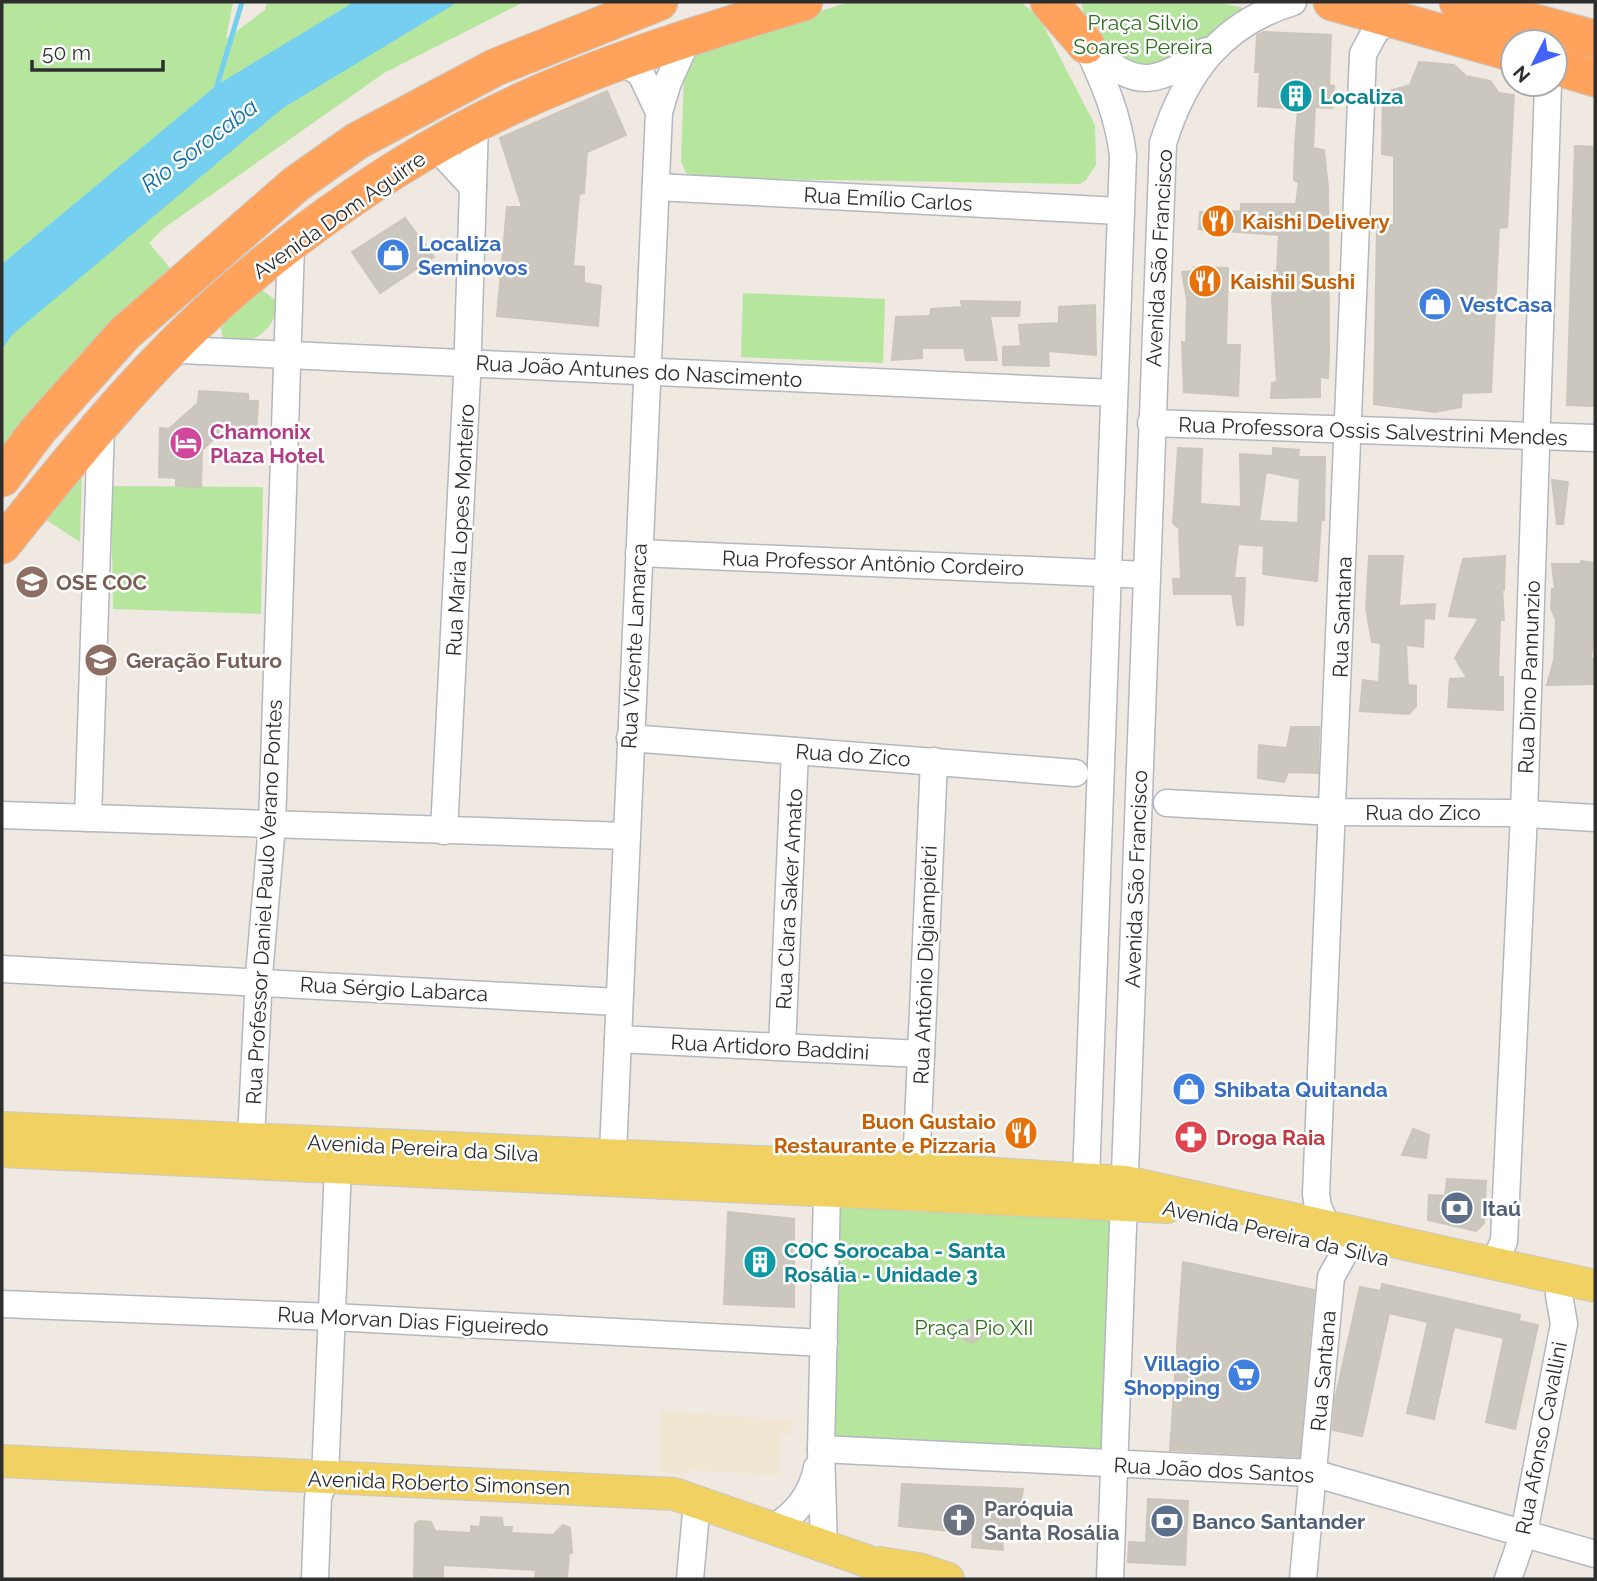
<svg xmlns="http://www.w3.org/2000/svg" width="1597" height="1581" font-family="Raleway,sans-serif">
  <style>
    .education { fill: #f0e6d1 }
    .green { fill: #b6e59e }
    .water { fill: #75cff0 }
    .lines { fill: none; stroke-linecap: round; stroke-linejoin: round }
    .stream { stroke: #75cff0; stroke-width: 5 }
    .building { fill: #cbc7bf; stroke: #cbc5ba; stroke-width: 2; fill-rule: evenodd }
    .minor-casing { stroke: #b4b7c1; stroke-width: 29 }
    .major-casing { stroke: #c9c9c9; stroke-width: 34 }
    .highway-casing { stroke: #c9c9c9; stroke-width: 39 }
    .minor { stroke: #fff; stroke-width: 26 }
    .major { stroke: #f2d163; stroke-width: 32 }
    .highway { stroke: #ffa35c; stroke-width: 37 }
    .labels { text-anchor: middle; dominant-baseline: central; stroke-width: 5; stroke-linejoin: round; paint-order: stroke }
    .park-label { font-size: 21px; fill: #2c6e1b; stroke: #fff }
    .culture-label { font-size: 21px; font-weight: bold; fill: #0d838f; stroke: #fff; text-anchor: start }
    .street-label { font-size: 21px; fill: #2e2e2e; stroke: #fff }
    .food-label { font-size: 21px; font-weight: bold; fill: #c56008; stroke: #fff; text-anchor: start }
    .shop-label { font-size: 21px; font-weight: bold; fill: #366cbe; stroke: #fff; text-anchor: start }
    .hotel-label { font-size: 21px; font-weight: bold; fill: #b23c85; stroke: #fff; text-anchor: start }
    .education-label { font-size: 21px; font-weight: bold; fill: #785e54; stroke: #fff; text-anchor: start }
    .health-label { font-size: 21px; font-weight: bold; fill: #be3a42; stroke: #fff; text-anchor: start }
    .service-label { font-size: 21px; font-weight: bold; fill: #4e5e75; stroke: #fff; text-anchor: start }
    .worship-label { font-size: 21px; font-weight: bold; fill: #5b616d; stroke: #fff; text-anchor: start }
    .water-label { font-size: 23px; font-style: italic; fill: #0d6fa3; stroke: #fff }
  </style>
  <rect width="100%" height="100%" fill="#efe9e1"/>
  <path class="education" d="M661,1411L792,1420L791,1434H781L779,1475L687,1470L686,1477L659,1470Z"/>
  <g class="green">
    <path d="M2,2H233L226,39L265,10L267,2H524L384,73L164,228L149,243L171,269L110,328L2,458Z"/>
    <path d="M850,2H1021L1039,17L1095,125L1096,165L1086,180L1080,184L698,178L686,173L681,161L684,74L688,61L699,48Z"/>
    <path d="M1082,2H1217L1244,8C1236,20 1218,29 1206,38C1166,63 1134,84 1100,39C1090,26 1082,18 1082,2Z"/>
    <path d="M261,289L275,300C278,323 266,332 248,342L223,338L220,323Z"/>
    <path d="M743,293L885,299L883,363L741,357Z"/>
    <path d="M82,473L80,542L45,519Z"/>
    <path d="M111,486L263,487L261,614L113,609Z"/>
    <path d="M838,1202L1114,1215L1103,1454L832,1436Z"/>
  </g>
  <path class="water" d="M354,2H458L283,108L13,334L2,349V264L217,85Z"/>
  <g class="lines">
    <path class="stream" d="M216,89L242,2"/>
  </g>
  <g class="building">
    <path d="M1264,32L1331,35L1329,85L1334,86L1332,108L1315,107L1313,148L1324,150L1328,188L1329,352L1328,378L1320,377V397L1271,398L1272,383L1277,382L1272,300L1274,271H1277L1279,235L1199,229L1200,212L1241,211V204H1296L1299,182L1294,180L1295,145L1298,109L1258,106L1260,72H1255L1257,35Z"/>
    <path d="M1419,62L1454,65L1466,76L1490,81L1499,93L1514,95L1507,227L1499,228L1491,392L1462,393L1461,407L1435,412L1374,404L1377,225H1394V156L1382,154L1383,93L1410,85Z"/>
    <path d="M607,91L626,135L587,152L584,193L579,194L573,266L584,267V283L601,286L598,326L497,316L507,207H522L500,138Z"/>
    <path d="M1575,146L1595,147V406L1567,405Z"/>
    <path d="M405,218L434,257L380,293L352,252Z"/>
    <path d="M1194,267L1228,268L1226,345H1240L1238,396L1184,392L1182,342L1186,343L1187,300L1182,272L1193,271Z"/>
    <path d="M961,301L1020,302L1019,316H990L997,360H966L964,348H922V358L892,360L896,317L930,316L931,309L962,307Z"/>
    <path d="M1095,305L1096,355L1048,351L1049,366L1003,365V347L1021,346L1019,325L1059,323V307Z"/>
    <path d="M199,391L248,394V401H258L256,436L220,433L202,450L201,487L176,486V478L159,477L160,428L169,429L198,403Z"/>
    <path d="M1178,448L1202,449L1200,504L1241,507L1240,454L1273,456V448L1299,450L1298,457H1325L1324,520H1321L1317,581L1263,574L1264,546L1238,544L1234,578H1245L1243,625H1237L1232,594H1174L1173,579H1181L1179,528L1173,523ZM1266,472L1300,479L1298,523L1259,521Z"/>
    <path d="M1552,480L1568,482L1563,524H1557Z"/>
    <path d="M1369,556H1403L1399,606L1435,604L1434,619L1424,618L1423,647L1406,645L1408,685L1416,686V706L1409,714L1360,711L1363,680L1379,682L1381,643L1372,642L1366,608Z"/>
    <path d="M1505,556L1504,590H1502L1504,620H1500L1498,677H1503V710L1448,707L1450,679L1467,678L1455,658L1479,618L1449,616L1463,559Z"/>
    <path d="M1581,561L1595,563V620L1591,658L1595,659V684L1547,685L1554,660L1556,620L1551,608L1552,589H1555L1552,564H1581Z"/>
    <path d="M1291,727H1319L1318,773L1288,772L1284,782L1258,778L1259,745L1287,748Z"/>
    <path d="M1413,1129L1429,1135L1426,1158L1402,1155Z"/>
    <path d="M1447,1179L1486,1181L1484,1223L1476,1231L1428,1220L1429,1195L1445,1196Z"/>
    <path d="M728,1212L794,1219V1307L724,1304Z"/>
    <path d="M1183,1262L1314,1290L1299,1457L1170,1450Z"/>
    <path d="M1382,1284L1520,1315L1519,1321L1538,1325L1515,1429L1486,1422L1504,1338L1454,1327L1434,1419L1407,1413L1428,1322L1389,1313L1362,1436L1333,1430L1335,1400L1360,1287L1381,1291Z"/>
    <circle cx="971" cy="1331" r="11"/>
    <path d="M902,1484L1023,1489L1019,1514L1021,1541L1002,1539L1003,1550L972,1547L973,1533L899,1526Z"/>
    <path d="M1148,1499L1188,1501L1185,1565L1128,1562L1129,1542L1146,1543Z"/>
    <path d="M481,1517L502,1518L503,1527H512L511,1533L553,1535L563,1525L570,1528L572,1553H569L567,1579H535L536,1570L443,1565V1579H414L415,1524L419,1521L431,1522L435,1531L471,1533V1526L480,1527Z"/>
  </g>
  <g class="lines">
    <defs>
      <g id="minor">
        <path d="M1079,28C1098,71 1118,109 1123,156L1086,1179"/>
        <path d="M1093,50C1139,92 1157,82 1206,51"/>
        <path d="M620,60L641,74L659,112L668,82L689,36"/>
        <path d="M435,146L473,187"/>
        <path d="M656,187L1120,211"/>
        <path d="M165,356L181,350L1114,393"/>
        <path d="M1151,423L1595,438"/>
        <path d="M639,553L1146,575"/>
        <path d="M630,738L1075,773"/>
        <path d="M1167,803L1334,812L1512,813L1595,818"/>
        <path d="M2,815L626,836"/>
        <path d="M88,818L101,427"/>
        <path d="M444,831L467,377L475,124"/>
        <path d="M2,969L618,1002"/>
        <path d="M618,1039L921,1054"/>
        <path d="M782,1047L795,751"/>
        <path d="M251,1139L259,975L272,825L291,245"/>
        <path d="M916,1169L934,761"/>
        <path d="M612,1175L659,112"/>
        <path d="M1328,1228L1318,1207L1316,1194L1363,54L1376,30L1396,17"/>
        <path d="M1487,1263L1498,1254L1504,1241L1524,814L1548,84"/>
        <path d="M2,1304L333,1317L824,1343"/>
        <path d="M821,1449L1313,1473L1595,1554"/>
        <path d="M772,1529C796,1514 811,1496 817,1468"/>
        <path d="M824,1547L821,1449L827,1192L839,1174"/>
        <path d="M315,1579L318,1498L325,1478L338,1167L335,1149"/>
        <path d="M690,1579L697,1502"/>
        <path d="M1110,1579L1163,143C1185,73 1221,24 1293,2"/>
        <path d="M1303,1579L1331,1277L1346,1250"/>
        <path d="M1508,1579L1524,1533L1564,1324L1559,1295"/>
      </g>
      <g id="major">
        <path d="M2,1128L916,1169L1126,1182L1595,1286"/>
        <path d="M2,1151L1167,1207"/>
        <path d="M2,1461L674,1494L864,1560L902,1579"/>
        <path d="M880,1563L918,1569L948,1579"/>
      </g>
      <g id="highway">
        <path d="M1049,2L1086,45"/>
        <path d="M1332,2L1513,53"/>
        <path d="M1458,2L1595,39"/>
        <path d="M1555,66L1595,78"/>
        <path d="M2,478L39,429L125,333L296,184L357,141L496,67L659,2"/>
        <path d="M2,545C71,459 142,370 225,297C313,220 414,151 520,102C612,60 708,31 804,2"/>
      </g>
    </defs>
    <use href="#minor" class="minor-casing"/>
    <use href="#major" class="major-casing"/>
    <use href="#highway" class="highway-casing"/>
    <use href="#minor" class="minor"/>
    <use href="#major" class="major"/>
    <use href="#highway" class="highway"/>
  </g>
  <defs>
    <symbol id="building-disc" viewBox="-11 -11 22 22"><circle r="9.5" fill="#0f9aa8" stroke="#fff"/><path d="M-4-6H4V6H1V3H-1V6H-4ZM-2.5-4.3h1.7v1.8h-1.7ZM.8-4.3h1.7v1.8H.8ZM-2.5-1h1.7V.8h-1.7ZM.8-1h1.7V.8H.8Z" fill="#fff"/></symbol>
    <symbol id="restaurant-disc" viewBox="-11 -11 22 22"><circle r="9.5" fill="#e8710a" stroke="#fff"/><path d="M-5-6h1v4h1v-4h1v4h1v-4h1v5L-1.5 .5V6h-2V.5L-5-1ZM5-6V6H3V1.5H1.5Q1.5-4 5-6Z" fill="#fff"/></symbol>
    <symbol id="shop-disc" viewBox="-11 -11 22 22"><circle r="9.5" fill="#3f7fe0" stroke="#fff"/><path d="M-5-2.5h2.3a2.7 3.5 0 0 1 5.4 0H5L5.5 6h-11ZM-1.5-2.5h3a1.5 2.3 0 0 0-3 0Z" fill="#fff"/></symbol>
    <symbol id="hotel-disc" viewBox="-11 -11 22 22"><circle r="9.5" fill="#d1479c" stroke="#fff"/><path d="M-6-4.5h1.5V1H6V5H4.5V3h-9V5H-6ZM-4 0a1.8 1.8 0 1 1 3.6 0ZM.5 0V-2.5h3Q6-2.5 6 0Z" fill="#fff"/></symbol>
    <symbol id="school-disc" viewBox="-11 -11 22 22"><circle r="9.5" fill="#8d6e63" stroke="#fff"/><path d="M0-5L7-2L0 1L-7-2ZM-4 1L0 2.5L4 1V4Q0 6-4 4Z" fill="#fff"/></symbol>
    <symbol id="university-disc" viewBox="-11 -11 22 22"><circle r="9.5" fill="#8d6e63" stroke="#fff"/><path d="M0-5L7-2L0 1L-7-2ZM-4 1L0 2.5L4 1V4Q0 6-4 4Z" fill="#fff"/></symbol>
    <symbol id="pharmacy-disc" viewBox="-11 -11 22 22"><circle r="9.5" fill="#e0444e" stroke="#fff"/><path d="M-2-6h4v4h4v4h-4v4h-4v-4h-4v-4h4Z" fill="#fff"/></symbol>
    <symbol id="bank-disc" viewBox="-11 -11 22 22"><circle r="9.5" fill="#5c6f8a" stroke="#fff"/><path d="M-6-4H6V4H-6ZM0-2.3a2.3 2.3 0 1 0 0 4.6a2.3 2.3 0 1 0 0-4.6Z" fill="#fff"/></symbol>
    <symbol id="supermarket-disc" viewBox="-11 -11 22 22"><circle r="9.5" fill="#3f7fe0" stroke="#fff"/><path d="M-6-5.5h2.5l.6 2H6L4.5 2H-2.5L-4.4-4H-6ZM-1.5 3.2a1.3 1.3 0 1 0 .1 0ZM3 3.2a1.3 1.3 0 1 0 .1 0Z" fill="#fff"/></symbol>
    <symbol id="church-disc" viewBox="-11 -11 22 22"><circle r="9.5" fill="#6b7280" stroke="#fff"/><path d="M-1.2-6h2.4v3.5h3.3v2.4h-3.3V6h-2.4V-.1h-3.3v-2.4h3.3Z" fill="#fff"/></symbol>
  </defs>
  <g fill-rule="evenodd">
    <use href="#building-disc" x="1277" y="77" width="38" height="38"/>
    <use href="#restaurant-disc" x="1199" y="202" width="38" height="38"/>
    <use href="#shop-disc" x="374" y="236" width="38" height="38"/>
    <use href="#restaurant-disc" x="1186" y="262" width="38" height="38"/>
    <use href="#shop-disc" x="1416" y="285" width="38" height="38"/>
    <use href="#hotel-disc" x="167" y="424" width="38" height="38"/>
    <use href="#school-disc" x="13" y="563" width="38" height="38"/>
    <use href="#university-disc" x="82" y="641" width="38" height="38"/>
    <use href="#shop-disc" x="1170" y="1070" width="38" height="38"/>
    <use href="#restaurant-disc" x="1002" y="1114" width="38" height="38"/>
    <use href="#pharmacy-disc" x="1172" y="1118" width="38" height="38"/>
    <use href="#bank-disc" x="1438" y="1189" width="38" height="38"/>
    <use href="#building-disc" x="741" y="1243" width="38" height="38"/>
    <use href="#supermarket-disc" x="1225" y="1356" width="38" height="38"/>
    <use href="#church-disc" x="940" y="1501" width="38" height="38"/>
    <use href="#bank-disc" x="1148" y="1502" width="38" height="38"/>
  </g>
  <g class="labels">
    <g class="park-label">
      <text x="1143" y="22">Praça Silvio<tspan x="1143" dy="24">Soares Pereira</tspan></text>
      <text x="974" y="1327">Praça Pio XII</text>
    </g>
    <g class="culture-label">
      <text x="1320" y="96">Localiza</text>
      <text x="784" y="1250">COC Sorocaba - Santa<tspan x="784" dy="24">Rosália - Unidade 3</tspan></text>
    </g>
    <g class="street-label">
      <text transform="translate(888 199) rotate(3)">Rua Emílio Carlos</text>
      <text transform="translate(339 215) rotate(-35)">Avenida Dom Aguirre</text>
      <text transform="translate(1159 258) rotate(-87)">Avenida São Francisco</text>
      <text transform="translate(639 371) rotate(3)">Rua João Antunes do Nascimento</text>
      <text transform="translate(1373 431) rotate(2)">Rua Professora Ossis Salvestrini Mendes</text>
      <text transform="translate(460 530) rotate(-87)">Rua Maria Lopes Monteiro</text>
      <text transform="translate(873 563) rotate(2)">Rua Professor Antônio Cordeiro</text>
      <text transform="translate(1342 617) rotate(-88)">Rua Santana</text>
      <text transform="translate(634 646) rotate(-87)">Rua Vicente Lamarca</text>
      <text transform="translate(1529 677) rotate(-88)">Rua Dino Pannunzio</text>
      <text transform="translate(853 755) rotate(4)">Rua do Zico</text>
      <text x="1423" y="812">Rua do Zico</text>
      <text transform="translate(1136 879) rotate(-88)">Avenida São Francisco</text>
      <text transform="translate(789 899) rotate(-87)">Rua Clara Saker Amato</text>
      <text transform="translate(264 902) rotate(-87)">Rua Professor Daniel Paulo Verano Pontes</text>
      <text transform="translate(925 965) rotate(-88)">Rua Antônio Digiampietri</text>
      <text transform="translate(394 989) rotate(3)">Rua Sérgio Labarca</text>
      <text transform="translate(770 1047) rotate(3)">Rua Artidoro Baddini</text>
      <text transform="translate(423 1148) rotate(3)">Avenida Pereira da Silva</text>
      <text transform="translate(1276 1233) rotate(13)">Avenida Pereira da Silva</text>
      <text transform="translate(413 1321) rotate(3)">Rua Morvan Dias Figueiredo</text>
      <text transform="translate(1323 1371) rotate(-85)">Rua Santana</text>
      <text transform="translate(1541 1438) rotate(-79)">Rua Afonso Cavallini</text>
      <text transform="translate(1214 1470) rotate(3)">Rua João dos Santos</text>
      <text transform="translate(439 1483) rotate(2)">Avenida Roberto Simonsen</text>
    </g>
    <g class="food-label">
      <text x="1242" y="221">Kaishi Delivery</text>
      <text x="1230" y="281">KaishiI Sushi</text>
      <text x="996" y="1121" text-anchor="end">Buon Gustaio<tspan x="996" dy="24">Restaurante e Pizzaria</tspan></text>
    </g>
    <g class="shop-label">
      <text x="418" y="243">Localiza<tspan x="418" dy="24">Seminovos</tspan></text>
      <text x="1460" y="304">VestCasa</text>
      <text x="1214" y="1089">Shibata Quitanda</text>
      <text x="1220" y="1363" text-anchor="end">Villagio<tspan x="1220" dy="24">Shopping</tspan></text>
    </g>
    <g class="hotel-label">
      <text x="210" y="431">Chamonix<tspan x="210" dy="24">Plaza Hotel</tspan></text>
    </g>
    <g class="education-label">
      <text x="56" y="582">OSE COC</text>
      <text x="126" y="660">Geração Futuro</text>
    </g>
    <g class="health-label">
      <text x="1216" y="1137">Droga Raia</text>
    </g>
    <g class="service-label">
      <text x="1482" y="1208">Itaú</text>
      <text x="1192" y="1521">Banco Santander</text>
    </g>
    <g class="worship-label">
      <text x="984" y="1508">Paróquia<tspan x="984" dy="24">Santa Rosália</tspan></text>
    </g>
    <g class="water-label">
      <text transform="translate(199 145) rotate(-37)">Rio Sorocaba</text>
    </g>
  </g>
  <rect width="1597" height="1581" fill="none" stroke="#2e2e2e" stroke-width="7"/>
  <g transform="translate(1534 63) rotate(228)"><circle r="33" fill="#ffffff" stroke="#ababab" stroke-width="2"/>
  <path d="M0-5L12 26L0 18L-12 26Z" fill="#4264fb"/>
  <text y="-10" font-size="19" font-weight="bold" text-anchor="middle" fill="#2e2e2e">N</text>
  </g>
  <path d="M32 60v10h131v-10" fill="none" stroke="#2e2e2e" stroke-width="3.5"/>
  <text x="42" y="60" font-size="21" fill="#2e2e2e" stroke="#ffffff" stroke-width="5" paint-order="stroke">50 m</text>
</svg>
